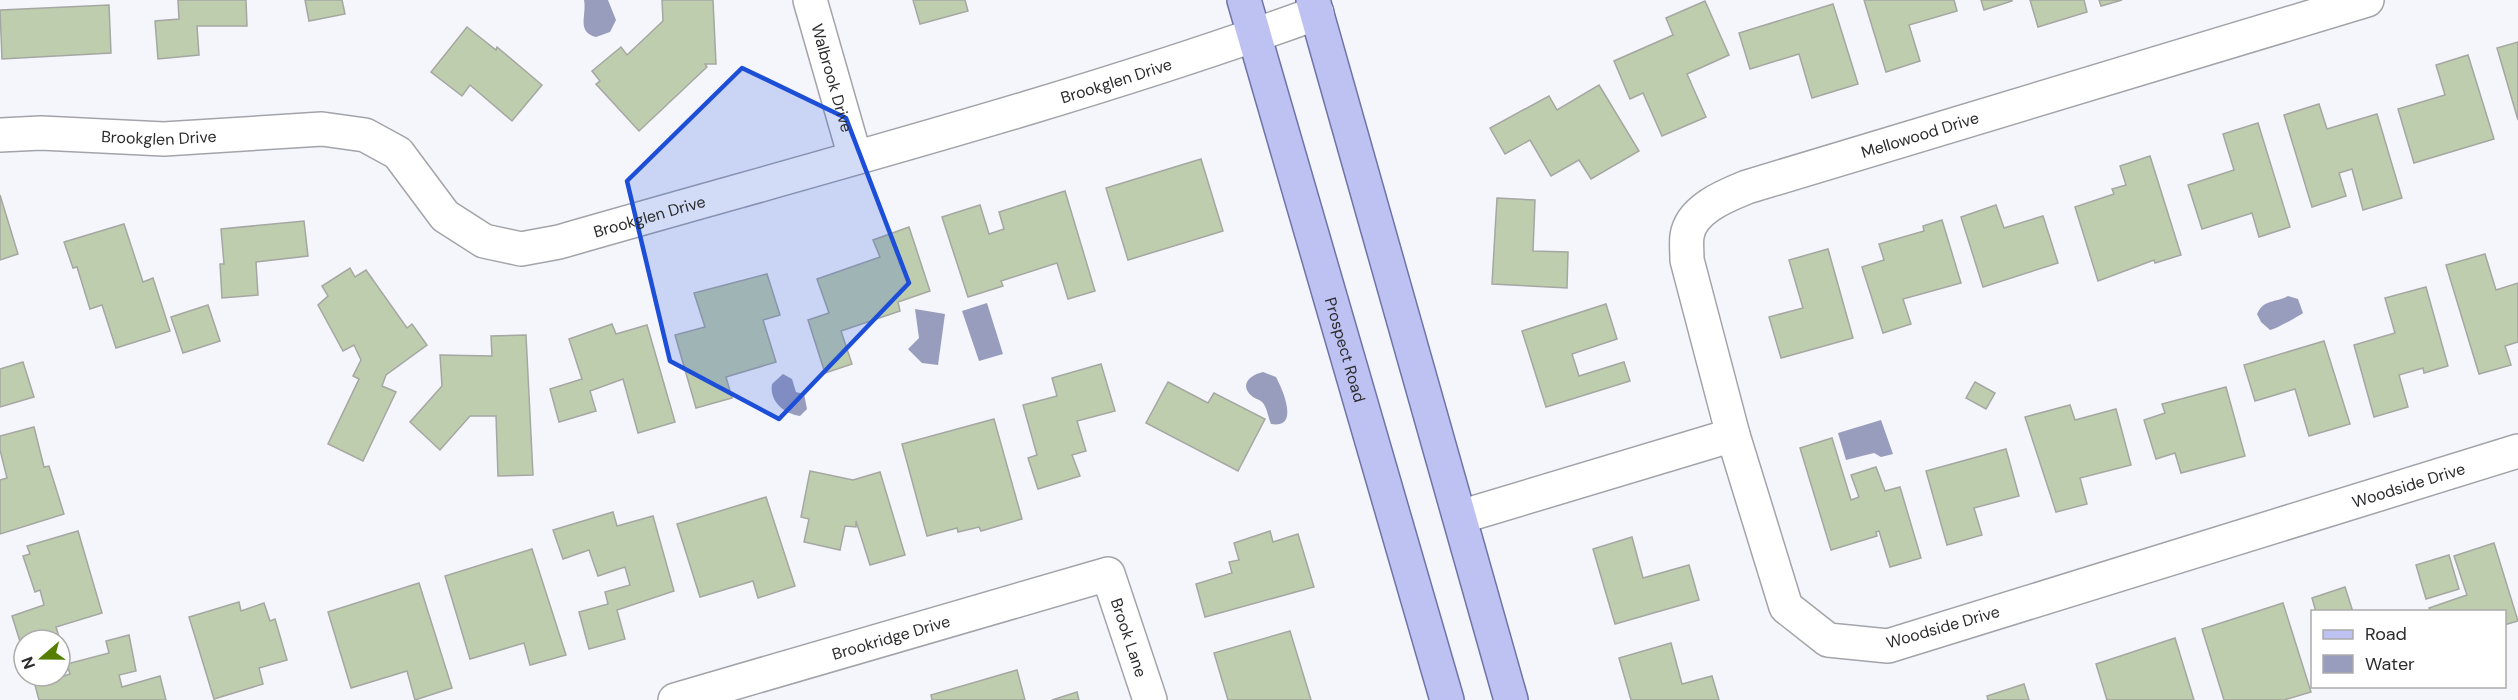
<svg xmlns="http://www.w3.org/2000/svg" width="2518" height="700" font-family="'DM Sans',sans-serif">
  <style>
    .water { fill: #989dbd }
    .building { fill: #becdad; stroke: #a5a7a2; stroke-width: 1.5 }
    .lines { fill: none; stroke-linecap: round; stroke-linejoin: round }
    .minor-casing { stroke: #a3a4aa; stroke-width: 36 }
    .major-casing { stroke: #6e74a8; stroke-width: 36 }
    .minor { stroke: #fff; stroke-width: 33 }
    .major { stroke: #bec2f2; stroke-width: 33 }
    .marked { fill: #1d4ed8; fill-opacity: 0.2; stroke: #1d4ed8; stroke-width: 4.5; stroke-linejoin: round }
    .labels { text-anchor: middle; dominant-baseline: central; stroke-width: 5; stroke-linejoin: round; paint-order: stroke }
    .street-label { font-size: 16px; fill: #2c2c2e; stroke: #fff }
  </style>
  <rect width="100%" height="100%" fill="#f5f6fc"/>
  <g class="water">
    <path d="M584,0H608L616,20L610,32L596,37C576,32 587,15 584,0Z"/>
    <path d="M2288,296L2298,299L2303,313C2299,316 2274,330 2270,330L2261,322L2257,314C2264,299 2275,303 2288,296Z"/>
    <path d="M987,303L1003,354L979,361L962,311Z"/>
    <path d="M915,309L945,314L938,365L922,363L908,349L919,338Z"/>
    <path d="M1263,372L1276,377C1283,390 1300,429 1271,424C1268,417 1267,407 1262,402C1259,399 1256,399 1253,397C1238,385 1250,375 1263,372Z"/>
    <path d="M783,374L792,379L796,392L804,394L807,409L800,416C785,414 769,402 772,384Z"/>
    <path d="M1881,420L1893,454L1881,457L1874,453L1846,460L1838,433Z"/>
  </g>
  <g class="building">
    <path d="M178,0H246L247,26H197L199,55L158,59L155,21L179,19Z"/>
    <path d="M305,0H342L345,14L309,21Z"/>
    <path d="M662,0H713L716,64H705L707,67L639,131L596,84L600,81L592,71L621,47L627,55L663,21Z"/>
    <path d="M913,0H965L968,11L920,24Z"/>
    <path d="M1864,0H1954L1957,11L1909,25L1920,61L1886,72Z"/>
    <path d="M1981,0H2012V1L1984,10Z"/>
    <path d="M2030,0H2084L2087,12L2038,27Z"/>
    <path d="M2099,0H2122L2101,6Z"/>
    <path d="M1705,1L1729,55L1687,74L1706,117L1662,136L1643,93L1630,99L1614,61L1673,35L1666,18Z"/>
    <path d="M1833,4L1858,84L1812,98L1799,54L1750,69L1739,33Z"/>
    <path d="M109,5L111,53L2,59L0,10Z"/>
    <path d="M467,27L496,50L497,47L542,85L512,121L470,85L462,96L431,72Z"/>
    <path d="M2518,42V120L2497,48Z"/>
    <path d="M2468,55L2494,139L2414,163L2398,109L2445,95L2436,65Z"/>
    <path d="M1599,85L1639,151L1591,179L1579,160L1551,176L1530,140L1505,154L1490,128L1549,96L1557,110Z"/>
    <path d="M2319,104L2327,129L2377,114L2402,198L2363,210L2352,169L2339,173L2346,196L2312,207L2284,115Z"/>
    <path d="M2258,123L2290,227L2259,237L2252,213L2202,229L2188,185L2234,170L2223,134Z"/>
    <path d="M2150,156L2181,255L2155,263L2154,260L2098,281L2075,207L2114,194L2112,189L2126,185L2120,166Z"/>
    <path d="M1201,159L1223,231L1128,260L1106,188Z"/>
    <path d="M1065,191L1095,291L1068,299L1057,263L1001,281L1003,286L968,297L942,217L980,205L989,234L1004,229L999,212Z"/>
    <path d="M0,195L18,254L0,260Z"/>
    <path d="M1497,198L1535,200L1533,251L1568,252L1567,288L1492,284Z"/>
    <path d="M1996,205L2004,228L2043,216L2058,263L1983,287L1961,217Z"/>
    <path d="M1942,220L1961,283L1903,299L1911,324L1883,333L1862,267L1884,260L1879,244L1924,231L1923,226Z"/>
    <path d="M304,221L308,256L256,262L258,295L222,298L220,264H224L221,229Z"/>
    <path d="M124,224L143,282L153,278L170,331L116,348L102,305L90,309L77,267L73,268L64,242Z"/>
    <path d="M909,227L930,291L898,302L900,311L841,331L852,364L825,373L808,320L829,313L817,279L880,257L873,240Z"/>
    <path d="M1828,249L1853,338L1781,358L1769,317L1803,308L1789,260Z"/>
    <path d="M2485,254L2496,290L2518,283V342L2505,346L2511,365L2479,374L2446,265Z"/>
    <path d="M350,268L355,277L366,270L407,328L412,324L427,345L386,375L382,386L396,392L363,461L328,444L359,379L353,376L361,360L354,345L343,351L318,305L328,296L322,286Z"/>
    <path d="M767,274L780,315L763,320L776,362L726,377L732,398L696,408L675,335L705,327L694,293Z"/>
    <path d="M2426,287L2448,366L2424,373L2423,368L2399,375L2408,407L2374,417L2354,345L2395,333L2385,298Z"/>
    <path d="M1606,304L1617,339L1572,354L1579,376L1624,362L1630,381L1546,407L1522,331Z"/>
    <path d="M208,305L220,341L183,353L171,317Z"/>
    <path d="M612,324L616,334L647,325L675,422L638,433L623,379L590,391L596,411L559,422L550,389L582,379L569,339Z"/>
    <path d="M526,335L533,475L498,476L496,416H470L440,450L410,422L442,386L440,355L492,356L491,336Z"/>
    <path d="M2324,341L2350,424L2309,436L2295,389L2255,401L2244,365Z"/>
    <path d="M23,362L34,397L0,407V369Z"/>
    <path d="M1101,364L1115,411L1077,421L1086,451L1072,455L1080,476L1038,489L1028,458L1037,455L1023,405L1057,396L1052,378Z"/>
    <path d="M1168,382L1208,403L1214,393L1265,419L1238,471L1146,423Z"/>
    <path d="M1975,382L1995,393L1986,409L1966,398Z"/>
    <path d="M2226,387L2245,456L2181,473L2175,453L2156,459L2144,420L2165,413L2162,404Z"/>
    <path d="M2070,405L2075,420L2116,409L2131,465L2080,478L2087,504L2056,512L2025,417Z"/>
    <path d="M994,419L1022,519L981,531L979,527L958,532L957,528L927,536L902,444Z"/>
    <path d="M34,427L44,467L49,466L64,514L0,534V480L7,478L0,450V436Z"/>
    <path d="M1832,438L1851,500L1859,497L1851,475L1876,467L1885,491L1900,487L1921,558L1890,567L1879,531L1876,532L1877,536L1831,550L1800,448Z"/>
    <path d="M2006,449L2019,496L1974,508L1982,535L1947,545L1926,471Z"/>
    <path d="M810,471L853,480L880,472L905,555L870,565L856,521V527L845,526L840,550L804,542L809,519L801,517Z"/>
    <path d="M766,497L795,586L758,598L753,581L700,597L677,524Z"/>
    <path d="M613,512L617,526L653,516L674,591L617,610L625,639L589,649L579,612L608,604L605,592L630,585L625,567L598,576L589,550L563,559L553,530Z"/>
    <path d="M78,531L102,613L56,627L60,640H24L23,651L12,616L44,605L40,590L35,592L23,556L30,554L27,546Z"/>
    <path d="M1270,531L1273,542L1298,534L1314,587L1205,617L1196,584L1232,573L1229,562L1239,560L1234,543Z"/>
    <path d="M1632,537L1643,578L1689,565L1699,600L1615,624L1593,549Z"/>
    <path d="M2494,543L2518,621L2504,625V612H2430L2429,608L2467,595L2454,556Z"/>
    <path d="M532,549L566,655L530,665L524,643L470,659L445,576Z"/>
    <path d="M2449,555L2459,589L2426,599L2416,565Z"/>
    <path d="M419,583L452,688L415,700L407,671L351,688L328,612Z"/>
    <path d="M2345,587L2353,612H2316L2312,598Z"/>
    <path d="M239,602L241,611L264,603L270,621L275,619L287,660L259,668L263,684L214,699L189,617Z"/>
    <path d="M2283,603L2311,692L2284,700H2224L2202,629Z"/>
    <path d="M1290,631L1311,700H1228L1214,653Z"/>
    <path d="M129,635L136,671L119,675L122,687L160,676L166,700H39L35,685L70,674L67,664L109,653L106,641Z"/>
    <path d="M2175,638L2194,700H2107L2096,664Z"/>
    <path d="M1671,643L1682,684L1712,676L1719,700H1631L1619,658Z"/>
    <path d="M1017,670L1025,700H932L931,695Z"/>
    <path d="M2024,684L2029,700H1988L1987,696Z"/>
    <path d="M1077,692L1079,700H1052Z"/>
  </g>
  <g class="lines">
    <defs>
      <g id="minor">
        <path id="s1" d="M810,0L855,157"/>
        <path id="s2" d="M2367,0L1747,187C1725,196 1691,209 1687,236C1686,243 1687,252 1687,260L1733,435L1786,607L1828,640L1888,646L2518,451"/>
        <path id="s3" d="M0,135L41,133L164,139L322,129L365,135L398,153L445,216L484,241L521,249L559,242C812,169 1069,103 1317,13"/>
        <path d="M1460,517L1733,435"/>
        <path id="s4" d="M675,700L1108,574L1150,700"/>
      </g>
      <g id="major">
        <path id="s5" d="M1244,0L1447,700"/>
        <path d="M1313,0L1511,700"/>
      </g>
    </defs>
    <use href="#minor" class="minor-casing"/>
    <use href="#major" class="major-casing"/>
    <use href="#minor" class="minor"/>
    <use href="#major" class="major"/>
  </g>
  <path class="marked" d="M742,68L846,118L909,283L779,419L670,361L627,181Z"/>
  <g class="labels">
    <g class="street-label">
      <text stroke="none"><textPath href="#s1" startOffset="81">Walbrook Drive</textPath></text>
      <text stroke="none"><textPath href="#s3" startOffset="1185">Brookglen Drive</textPath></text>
      <text stroke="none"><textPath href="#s3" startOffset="159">Brookglen Drive</textPath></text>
      <text transform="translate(1920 135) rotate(-17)">Mellowood Drive</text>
      <text stroke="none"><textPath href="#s3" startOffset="699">Brookglen Drive</textPath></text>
      <text stroke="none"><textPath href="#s5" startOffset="364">Prospect Road</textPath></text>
      <text stroke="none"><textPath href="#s2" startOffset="1772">Woodside Drive</textPath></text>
      <text transform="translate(1943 627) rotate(-16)">Woodside Drive</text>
      <text stroke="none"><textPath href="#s4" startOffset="225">Brookridge Drive</textPath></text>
      <text stroke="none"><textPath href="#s4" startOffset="518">Brook Lane</textPath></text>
    </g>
  </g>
  <rect x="2311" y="610" width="195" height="78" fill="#ffffff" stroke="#ababab" stroke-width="1.5"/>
  <rect x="2323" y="630" width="30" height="9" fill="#bec2f2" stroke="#ababab" stroke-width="1.5"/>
  <text x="2365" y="640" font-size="18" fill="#2c2c2e">Road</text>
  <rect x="2323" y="655" width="30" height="18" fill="#989dbd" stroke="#ababab" stroke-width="1.5"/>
  <text x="2365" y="670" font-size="18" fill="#2c2c2e">Water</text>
  <g transform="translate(42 658) rotate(250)"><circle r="28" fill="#ffffff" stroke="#ababab" stroke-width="1.5"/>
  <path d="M0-4.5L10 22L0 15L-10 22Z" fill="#567f00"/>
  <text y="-9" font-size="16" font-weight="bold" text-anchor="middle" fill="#2c2c2e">N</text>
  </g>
</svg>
